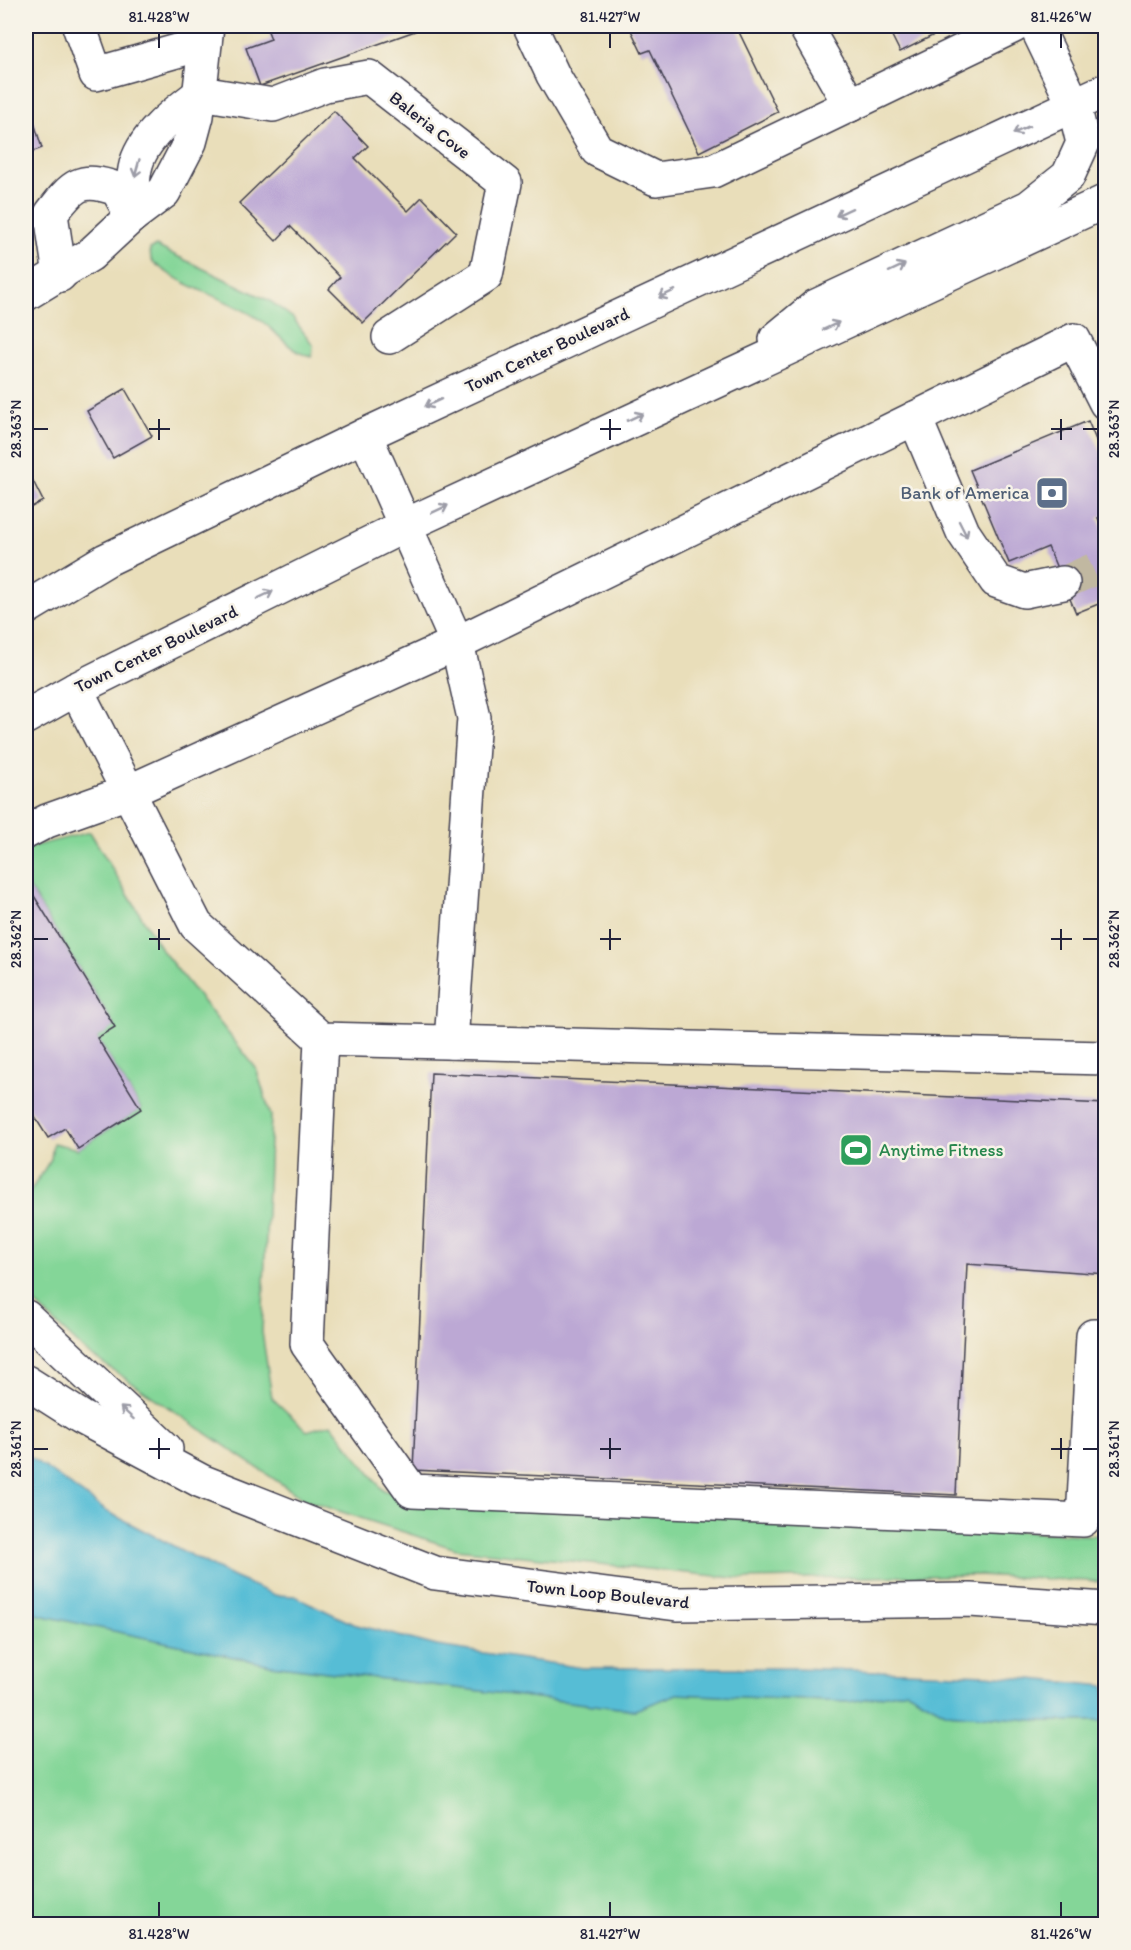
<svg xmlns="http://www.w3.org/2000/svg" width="1131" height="1950" font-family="Itim,sans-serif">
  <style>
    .green { fill: #84d698; stroke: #537c6a; stroke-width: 1.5 }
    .water { fill: #57bdd5; stroke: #3c7088; stroke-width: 1.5 }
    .building { fill: #bca8d4 }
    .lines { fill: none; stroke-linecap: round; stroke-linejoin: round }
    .minor-tunnel { stroke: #c1b8a1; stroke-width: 33; stroke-dasharray: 33 16; stroke-linecap: butt }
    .minor-casing { stroke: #403e4e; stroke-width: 36 }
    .minor { stroke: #fff; stroke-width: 33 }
    .oneway { stroke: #9c9ca7 }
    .ticks { fill: none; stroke: #22223b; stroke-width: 2 }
    .labels { text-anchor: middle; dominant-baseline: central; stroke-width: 5; stroke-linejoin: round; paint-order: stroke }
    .street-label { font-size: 18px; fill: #22223b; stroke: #f7f3e8 }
    .service-label { font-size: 18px; fill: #4e5e75; stroke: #f7f3e8; text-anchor: end }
    .leisure-label { font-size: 18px; fill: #27864d; stroke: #f7f3e8; text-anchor: start }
    .neatline { fill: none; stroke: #22223b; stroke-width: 2 }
    .ticks-label { font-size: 15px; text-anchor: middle; fill: #22223b }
  </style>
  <rect width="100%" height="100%" fill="#f7f3e8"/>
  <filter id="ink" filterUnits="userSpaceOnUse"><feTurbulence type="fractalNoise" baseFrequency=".0167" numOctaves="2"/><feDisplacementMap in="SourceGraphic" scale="12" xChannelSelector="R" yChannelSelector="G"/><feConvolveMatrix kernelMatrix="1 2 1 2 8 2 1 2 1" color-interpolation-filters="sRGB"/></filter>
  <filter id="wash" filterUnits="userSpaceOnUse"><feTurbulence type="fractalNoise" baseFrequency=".008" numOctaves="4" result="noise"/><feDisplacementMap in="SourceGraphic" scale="24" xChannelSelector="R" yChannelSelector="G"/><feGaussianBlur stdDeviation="1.35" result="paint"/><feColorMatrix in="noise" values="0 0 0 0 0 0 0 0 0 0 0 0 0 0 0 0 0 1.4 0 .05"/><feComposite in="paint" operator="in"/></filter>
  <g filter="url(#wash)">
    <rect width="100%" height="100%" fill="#e9deba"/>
    <g class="green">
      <path d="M156,246L270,301L293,318L313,345L312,357C290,353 278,332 260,320C225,296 182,289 151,260L150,249Z"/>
      <path d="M90,832L161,949L256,1068L271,1116L262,1332L272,1398L307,1431L331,1424L383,1490L421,1500L1105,1536V1582L978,1575L744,1579L456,1549L305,1500L85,1351L26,1295V1198L51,1159L53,1143L78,1149L141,1109L97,1038L115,1026L26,883L28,876L26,848Z"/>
      <path d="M26,1612L271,1665L635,1710L677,1694L849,1702L907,1691L947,1713L1044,1721H1105V1924H26Z"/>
    </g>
    <path class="water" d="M26,1454L108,1512L233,1577L275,1595L295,1596L353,1624L437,1646L583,1668H796L987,1675L1105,1686V1721H1044L947,1713L907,1691L849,1702L677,1694L635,1710L271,1665L26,1612Z"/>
    <g id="blocks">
      <g class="building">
        <path d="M266,26H413L415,31L260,86L246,48L271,39Z"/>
        <path d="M629,26H736L778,112L699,152L650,50L642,53Z"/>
        <path d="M887,26H952L900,52Z"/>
        <path d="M26,97L42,148L26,154Z"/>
        <path d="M334,111L368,146L355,158L408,211L422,197L456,232L363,323L329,289L340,277L290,226L276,241L239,203Z"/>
        <path d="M125,389L152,436L113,458L87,411Z"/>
        <path d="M1088,421L1106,464V515L1098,518L1106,536V601L1076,613L1048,547L1009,563L970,470Z"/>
        <path d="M26,467L43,501L26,510Z"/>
        <path d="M26,883L115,1027L97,1038L141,1109L78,1149L65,1128L48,1138L26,1103Z"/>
        <path d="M431,1073L1106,1104V1274L967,1264L956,1495L413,1470Z"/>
      </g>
    </g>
  </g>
  <g filter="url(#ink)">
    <use href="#blocks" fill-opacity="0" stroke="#403e4e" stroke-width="1.5"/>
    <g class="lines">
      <path class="minor-tunnel" d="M1063,583L1106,564"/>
      <defs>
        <g id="minor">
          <path d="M79,26L96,74L205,43"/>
          <path d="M530,26L553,75L597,150L656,179L713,171L1014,26"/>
          <path d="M805,26L850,105"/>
          <path d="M132,216C133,201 132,183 135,169C141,137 177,111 201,93L273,105L325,85L369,77L505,183L486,275L389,337"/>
          <path d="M60,275L51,214C73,185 80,176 117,189L132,216"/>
          <path d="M26,294L90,255L132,216L164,192L190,142L197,116L207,26"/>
          <path d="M776,339L816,306L1029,207L1068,176L1083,143L1074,105L1036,26"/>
          <path d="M915,418L963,532L996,581L1024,591L1063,583"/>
          <path d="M365,435L457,643L474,718L451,1042"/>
          <path d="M26,608L106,560L365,435L1106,90"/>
          <path d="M76,689L196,925L321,1039L1106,1058"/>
          <path d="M26,717L76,689L404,526L1106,201"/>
          <path d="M26,832L47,821L128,792L457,643L1074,340L1106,403"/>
          <path d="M321,1039L307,1344L412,1491L1083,1520L1093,1336H1106"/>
          <path d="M26,1317L166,1449"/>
          <path d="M26,1382L81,1417L201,1481L435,1573L677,1604L970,1600L1106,1609"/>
        </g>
      </defs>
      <use href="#minor" class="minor-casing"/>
      <use href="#minor" class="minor"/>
    </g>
    <defs><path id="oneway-shaft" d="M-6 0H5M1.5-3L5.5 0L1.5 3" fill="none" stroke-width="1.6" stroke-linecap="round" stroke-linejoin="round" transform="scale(1.5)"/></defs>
    <g class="oneway">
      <use href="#oneway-shaft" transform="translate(1021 130) rotate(155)"/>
      <use href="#oneway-shaft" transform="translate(137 168) rotate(106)"/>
      <use href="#oneway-shaft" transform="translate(844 212) rotate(155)"/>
      <use href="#oneway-shaft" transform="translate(897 268) rotate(-25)"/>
      <use href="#oneway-shaft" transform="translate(667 294) rotate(155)"/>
      <use href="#oneway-shaft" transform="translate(831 326) rotate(-25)"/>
      <use href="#oneway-shaft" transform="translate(433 403) rotate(155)"/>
      <use href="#oneway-shaft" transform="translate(635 417) rotate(-25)"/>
      <use href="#oneway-shaft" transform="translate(440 509) rotate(-25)"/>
      <use href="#oneway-shaft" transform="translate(963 529) rotate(63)"/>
      <use href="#oneway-shaft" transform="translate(265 595) rotate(-26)"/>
      <use href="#oneway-shaft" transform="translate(127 1413) rotate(-138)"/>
    </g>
  </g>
  <path class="ticks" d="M159,33V48M610,33V48M1061,33V48M159,419V440M610,419V440M1061,419V440M33,429H48M149,429H170M600,429H621M1051,429H1072M1083,429H1098M159,929V950M610,929V950M1061,929V950M33,939H48M149,939H170M600,939H621M1051,939H1072M1083,939H1098M159,1438V1459M610,1438V1459M1061,1438V1459M33,1449H48M149,1449H170M600,1449H621M1051,1449H1072M1083,1449H1098M159,1902V1917M610,1902V1917M1061,1902V1917"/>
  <defs>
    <symbol id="bank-square" viewBox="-11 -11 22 22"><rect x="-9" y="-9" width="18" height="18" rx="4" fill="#5c6f8a" stroke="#f7f3e8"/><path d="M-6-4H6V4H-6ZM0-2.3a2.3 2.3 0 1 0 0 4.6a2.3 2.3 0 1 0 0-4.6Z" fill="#fff"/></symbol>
    <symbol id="stadium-square" viewBox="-11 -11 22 22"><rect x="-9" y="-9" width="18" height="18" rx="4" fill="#2e9e5b" stroke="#f7f3e8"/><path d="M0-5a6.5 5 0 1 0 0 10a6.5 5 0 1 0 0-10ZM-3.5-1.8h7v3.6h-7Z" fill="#fff"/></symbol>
  </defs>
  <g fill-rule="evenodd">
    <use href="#bank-square" x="1033" y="474" width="38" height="38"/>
    <use href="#stadium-square" x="837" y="1131" width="38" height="38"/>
  </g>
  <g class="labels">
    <g class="street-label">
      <text transform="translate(430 125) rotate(38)">Baleria Cove</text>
      <text transform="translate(547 350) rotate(-25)">Town Center Boulevard</text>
      <text transform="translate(156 649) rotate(-26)">Town Center Boulevard</text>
      <text transform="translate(608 1594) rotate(6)">Town Loop Boulevard</text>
    </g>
    <g class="service-label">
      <text x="1029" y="493">Bank of America</text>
    </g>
    <g class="leisure-label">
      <text x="879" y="1150">Anytime Fitness</text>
    </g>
  </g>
  <rect width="1131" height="1950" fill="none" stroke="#f7f3e8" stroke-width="66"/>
  <rect x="33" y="33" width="1065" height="1884" class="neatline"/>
  <g class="ticks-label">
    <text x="159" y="22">81.428°W</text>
    <text x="610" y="22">81.427°W</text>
    <text x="1061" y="22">81.426°W</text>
    <text transform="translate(16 429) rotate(-90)" y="5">28.363°N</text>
    <text transform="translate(1114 429) rotate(-90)" y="5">28.363°N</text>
    <text transform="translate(16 939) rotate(-90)" y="5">28.362°N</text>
    <text transform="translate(1114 939) rotate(-90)" y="5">28.362°N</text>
    <text transform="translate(16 1449) rotate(-90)" y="5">28.361°N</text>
    <text transform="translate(1114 1449) rotate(-90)" y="5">28.361°N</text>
    <text x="159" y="1939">81.428°W</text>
    <text x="610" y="1939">81.427°W</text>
    <text x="1061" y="1939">81.426°W</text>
  </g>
</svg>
